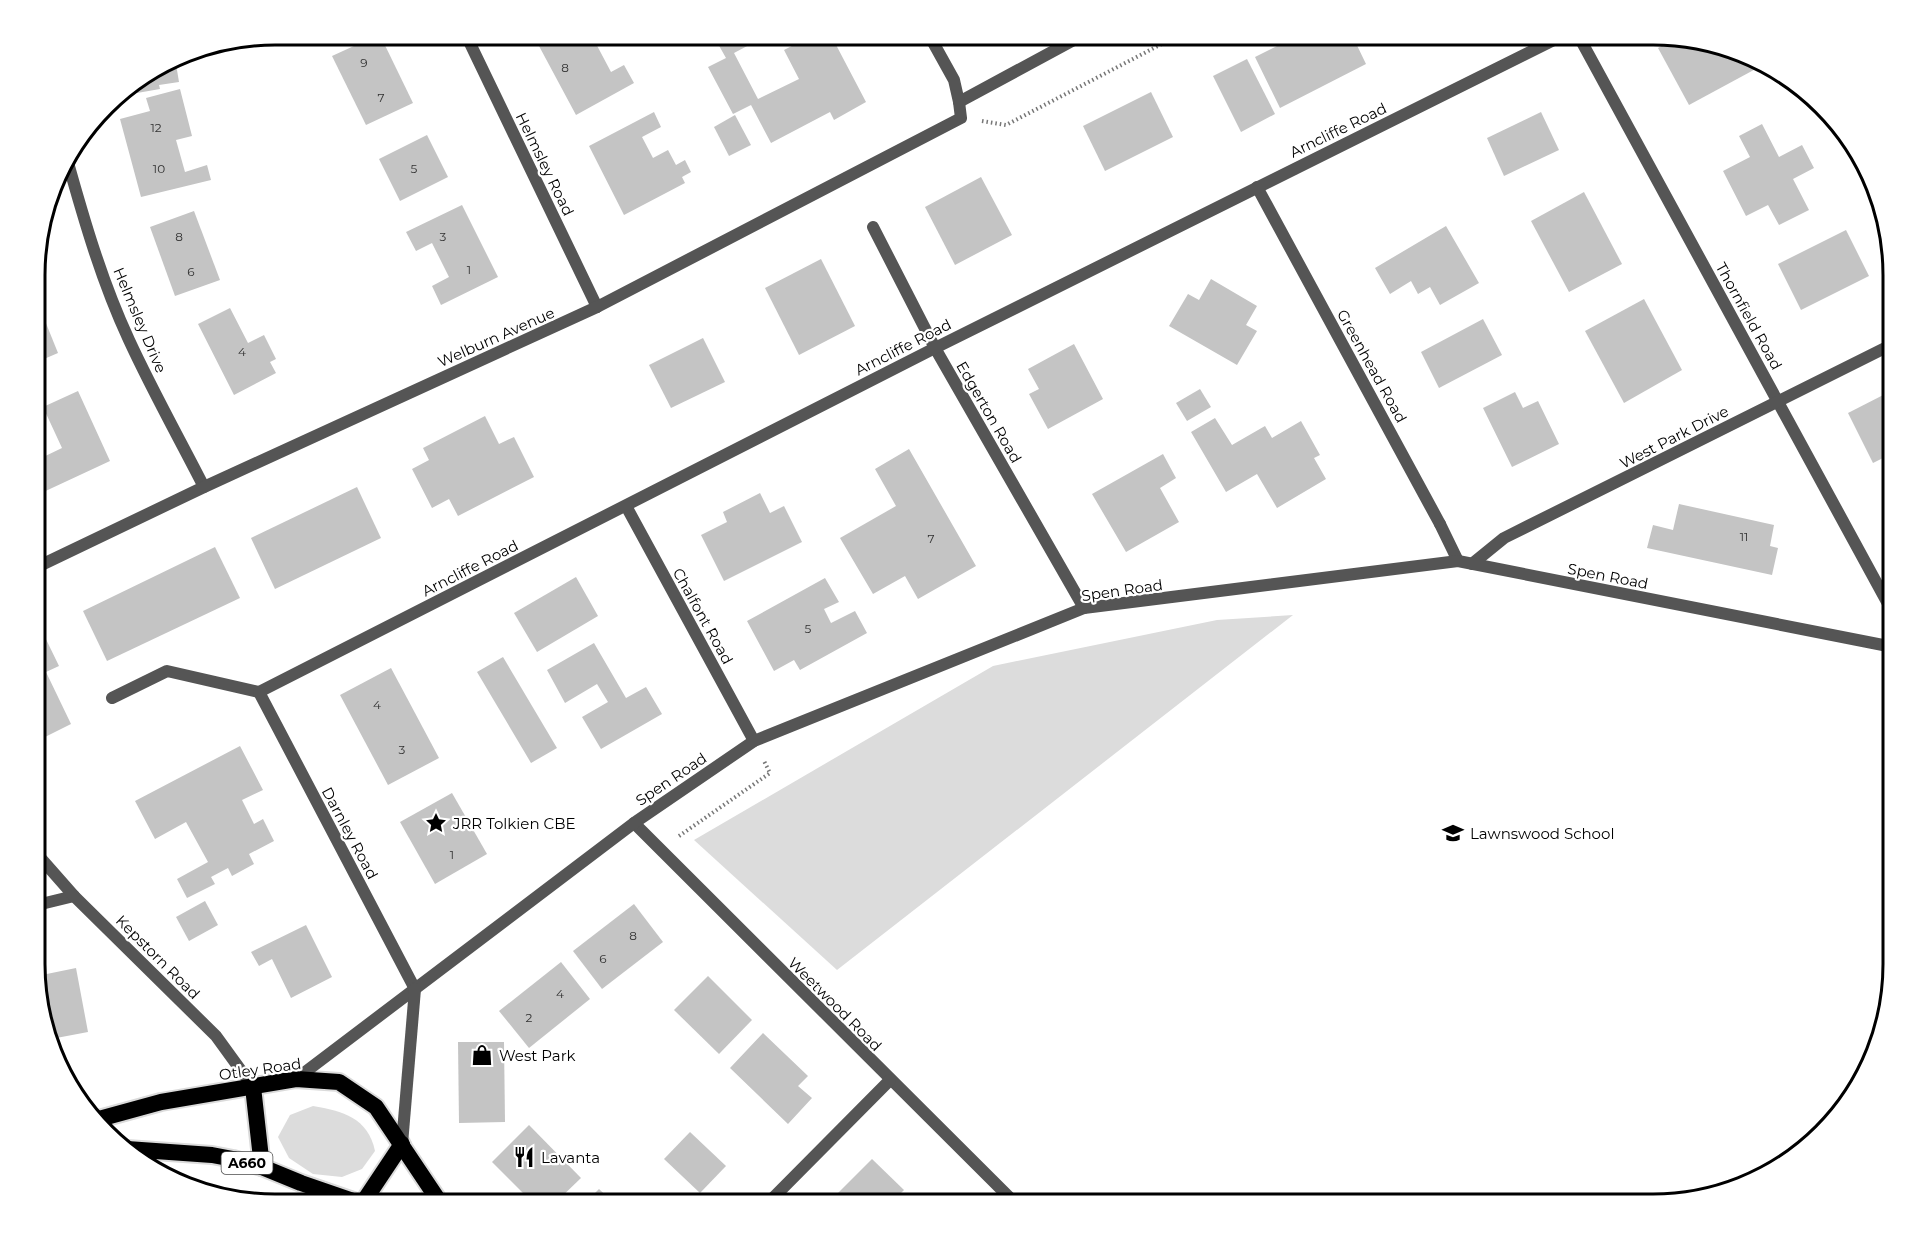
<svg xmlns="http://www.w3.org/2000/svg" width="1928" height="1239" font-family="Montserrat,sans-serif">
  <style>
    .green { fill: #dcdcdc }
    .building { fill: #c4c4c4 }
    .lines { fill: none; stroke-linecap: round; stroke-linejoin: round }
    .trunk-casing { stroke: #dbdbdb; stroke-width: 20 }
    .path { stroke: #777; stroke-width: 4; stroke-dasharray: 1.5 3; stroke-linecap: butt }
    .service { stroke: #555; stroke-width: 12 }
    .pedestrian { stroke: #555; stroke-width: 12 }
    .minor { stroke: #555; stroke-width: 12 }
    .tertiary { stroke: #555; stroke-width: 12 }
    .trunk { stroke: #000; stroke-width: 16 }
    .labels { text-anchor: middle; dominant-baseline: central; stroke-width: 4.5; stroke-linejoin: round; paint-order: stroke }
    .number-label { font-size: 12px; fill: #313131 }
    .shield { fill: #fff; stroke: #4c4c4c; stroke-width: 1.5 }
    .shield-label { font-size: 14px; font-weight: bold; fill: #000 }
    .street-label { font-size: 15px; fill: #000; stroke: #fff }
    .poi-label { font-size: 15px; fill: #000; stroke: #fff; text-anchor: start }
    .rim { fill: none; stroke: #000; stroke-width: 3 }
  </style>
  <rect width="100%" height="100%" fill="#fff"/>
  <g class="green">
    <path d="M1293,615L837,970L694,840L993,666L1217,620Z"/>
    <path d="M313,1106C343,1111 368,1118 375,1151L362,1169L342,1177L313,1174L289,1158L278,1137L290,1115Z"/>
  </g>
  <g class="building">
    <path d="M378,35H380L413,103L366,125L332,56Z"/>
    <path d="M560,35H600L593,38L611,72L624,65L634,83L576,115L539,46Z"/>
    <path d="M713,35H746L751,44L734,53L758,99L799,79L784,50L813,35H819L825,46L834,41L866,102L834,120L830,112L771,143L751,105L733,114L708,67L726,58Z"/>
    <path d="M1279,35H1352L1366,64L1280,108L1255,57L1283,43Z"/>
    <path d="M1676,38L1730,47L1763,65L1689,105L1658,48Z"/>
    <path d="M175,58L179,82L159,85L160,89L114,97Z"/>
    <path d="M1247,59L1275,114L1241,132L1213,76Z"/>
    <path d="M180,89L192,136L176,140L185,172L207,165L211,180L141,197L120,119L150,111L146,98Z"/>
    <path d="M1151,92L1173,137L1105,171L1083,126Z"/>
    <path d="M654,112L661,127L642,137L653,158L668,150L676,165L685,160L691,172L682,177L685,183L624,215L589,146Z"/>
    <path d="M1541,112L1559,150L1504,176L1487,138Z"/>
    <path d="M735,115L751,145L729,156L714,127Z"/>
    <path d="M1762,124L1779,157L1802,145L1814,168L1793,179L1809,210L1779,225L1768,205L1746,216L1723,171L1750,157L1739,136Z"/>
    <path d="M1834,126L1852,145L1845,149L1832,127Z"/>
    <path d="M427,135L448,177L400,201L379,159Z"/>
    <path d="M981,177L1012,235L955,265L925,207Z"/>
    <path d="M1584,192L1622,264L1569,292L1531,221Z"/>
    <path d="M462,205L498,277L441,305L432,286L449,277L432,243L416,251L406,232Z"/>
    <path d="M194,211L220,280L175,296L150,227Z"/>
    <path d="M1446,226L1479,283L1440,305L1430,287L1418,294L1411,281L1390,294L1375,268Z"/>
    <path d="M1846,230L1869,276L1801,310L1778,264Z"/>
    <path d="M821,259L855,326L799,355L765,288Z"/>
    <path d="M1211,279L1257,306L1246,325L1257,331L1237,365L1169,326L1188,294L1199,300Z"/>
    <path d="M1644,299L1682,370L1624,403L1585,331Z"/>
    <path d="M37,301L58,353L37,362Z"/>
    <path d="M230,308L248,343L264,335L276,359L270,362L276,373L234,395L198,324Z"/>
    <path d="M1483,319L1502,355L1439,388L1421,352Z"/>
    <path d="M703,338L725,382L671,408L649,365Z"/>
    <path d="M1074,344L1103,399L1048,429L1029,394L1039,389L1028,369Z"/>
    <path d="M1200,389L1211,407L1187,421L1176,403Z"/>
    <path d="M1893,390V453L1873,463L1848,413Z"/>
    <path d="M78,391L110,461L37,495V460L62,448L43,407Z"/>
    <path d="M1515,392L1523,408L1538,401L1559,444L1512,467L1483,408Z"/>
    <path d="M485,416L499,444L514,437L534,477L458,516L449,499L432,508L412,469L429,460L423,448Z"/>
    <path d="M1215,418L1232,445L1265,426L1272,438L1301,421L1320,455L1314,458L1326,479L1277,508L1257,474L1226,492L1191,432Z"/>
    <path d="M909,449L976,566L918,599L905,576L873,594L840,538L896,506L875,469Z"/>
    <path d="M1163,454L1176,478L1160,488L1179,522L1126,552L1092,494Z"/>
    <path d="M357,487L381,538L275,589L251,538Z"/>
    <path d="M760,493L770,513L784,506L802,542L724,581L701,535L727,522L723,512Z"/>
    <path d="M1679,504L1774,525L1770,546L1778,548L1772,575L1647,548L1653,525L1673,530Z"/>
    <path d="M215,547L240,598L107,661L83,611Z"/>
    <path d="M576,577L598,616L537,652L514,613Z"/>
    <path d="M825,578L839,602L824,609L831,623L855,611L867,633L800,670L794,660L774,671L747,621Z"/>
    <path d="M42,631L59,666L46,672L71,724L37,741V634Z"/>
    <path d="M594,643L626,698L646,687L662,714L601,749L582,717L608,702L597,684L565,703L547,670Z"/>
    <path d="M503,657L557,748L531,763L477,672Z"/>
    <path d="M391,668L439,758L388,785L340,695Z"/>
    <path d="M240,746L263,790L242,800L254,824L263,819L274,841L249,854L254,864L232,876L228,868L211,877L215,884L187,898L177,879L208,862L186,822L155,839L135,801Z"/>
    <path d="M452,793L487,854L435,884L400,822Z"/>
    <path d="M205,901L218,925L189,941L176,917Z"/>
    <path d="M634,904L663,942L602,989L573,951Z"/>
    <path d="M306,925L332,977L291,998L272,959L259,966L251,952Z"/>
    <path d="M561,962L590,999L529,1048L499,1011Z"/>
    <path d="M76,968L88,1032L51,1039L37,995V976Z"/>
    <path d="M708,976L752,1020L719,1054L674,1010Z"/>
    <path d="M763,1033L808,1076L798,1086L812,1098L788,1124L730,1068Z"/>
    <path d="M458,1042H504L505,1122L459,1123Z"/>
    <path d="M529,1125L581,1178L554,1204H534L492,1162Z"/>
    <path d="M690,1132L726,1166L700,1193L664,1159Z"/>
    <path d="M872,1159L904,1190L890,1204H827Z"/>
    <path d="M599,1189L615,1204H584Z"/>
    <path d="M919,1196L927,1204H910Z"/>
  </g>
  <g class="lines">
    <defs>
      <g id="trunk">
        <path d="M253,1087L262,1167"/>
        <path d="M99,1119L161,1102L296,1079L339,1082L376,1107L441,1204"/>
        <path d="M127,1149L212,1155L233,1159L262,1167L301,1183L362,1204"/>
        <path d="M362,1204L402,1144"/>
      </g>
    </defs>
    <use href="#trunk" class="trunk-casing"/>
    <g class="path">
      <path d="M982,121L1006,125L1179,35"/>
      <path d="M679,836L770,773L764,761"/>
    </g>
    <g class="service">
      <path d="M959,102L1083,35"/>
      <path d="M112,698L167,671L259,692"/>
      <path d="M37,905L74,896"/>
    </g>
    <path class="pedestrian" d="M1440,524L1458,561"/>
    <g class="minor">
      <path d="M466,35L597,307"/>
      <path d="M1578,35L1893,613"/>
      <path d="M67,159C84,220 102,282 129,340C152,390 179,438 204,487"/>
      <path d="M1257,187L1440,524"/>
      <path d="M873,227L935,348L1084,608"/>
      <path d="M626,506L754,741"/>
      <path d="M1472,564L1504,538L1893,344"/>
      <path d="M37,567L204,487L597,307L961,118L959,102L954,80L929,35"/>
      <path d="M634,823L1016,1204"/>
      <path d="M37,854L74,896L216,1036L253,1087"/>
      <path d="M415,989L259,692L935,348L1564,35"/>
      <path d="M767,1204L890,1080"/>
    </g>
    <g class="tertiary">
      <path d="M296,1079L634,823L754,741L1084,608L1458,561L1893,647"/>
      <path d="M402,1144L415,989"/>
    </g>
    <use href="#trunk" class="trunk"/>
  </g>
  <defs>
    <symbol id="sight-bare" viewBox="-9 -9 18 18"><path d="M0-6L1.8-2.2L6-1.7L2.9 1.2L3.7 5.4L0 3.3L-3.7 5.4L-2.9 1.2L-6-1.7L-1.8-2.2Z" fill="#000" stroke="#fff" stroke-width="2.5" paint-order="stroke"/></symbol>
    <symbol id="school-bare" viewBox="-9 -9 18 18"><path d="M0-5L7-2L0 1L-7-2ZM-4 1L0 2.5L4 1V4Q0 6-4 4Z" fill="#000" stroke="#fff" stroke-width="2.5" paint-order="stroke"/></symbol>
    <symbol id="shop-bare" viewBox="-9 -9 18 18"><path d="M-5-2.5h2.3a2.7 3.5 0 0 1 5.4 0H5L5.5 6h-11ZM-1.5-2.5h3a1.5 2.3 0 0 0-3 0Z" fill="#000" stroke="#fff" stroke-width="2.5" paint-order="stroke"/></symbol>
    <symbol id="restaurant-bare" viewBox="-9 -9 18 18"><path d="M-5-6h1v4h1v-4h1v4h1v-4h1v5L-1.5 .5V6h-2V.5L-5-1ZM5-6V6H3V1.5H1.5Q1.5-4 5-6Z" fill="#000" stroke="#fff" stroke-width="2.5" paint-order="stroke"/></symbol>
  </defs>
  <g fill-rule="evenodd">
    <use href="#sight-bare" x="421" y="808" width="30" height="30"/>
    <use href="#school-bare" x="1438" y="818" width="30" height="30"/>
    <use href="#shop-bare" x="467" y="1040" width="30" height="30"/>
    <use href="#restaurant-bare" x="509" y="1142" width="30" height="30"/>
  </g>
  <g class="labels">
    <g class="number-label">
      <text x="364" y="62">9</text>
      <text x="565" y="67">8</text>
      <text x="381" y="97">7</text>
      <text x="156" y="127">12</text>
      <text x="159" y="168">10</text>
      <text x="414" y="168">5</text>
      <text x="179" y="236">8</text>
      <text x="443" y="236">3</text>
      <text x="469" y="269">1</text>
      <text x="191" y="271">6</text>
      <text x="242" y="351">4</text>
      <text x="1744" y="536">11</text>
      <text x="931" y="538">7</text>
      <text x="808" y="628">5</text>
      <text x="377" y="704">4</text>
      <text x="402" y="749">3</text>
      <text x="452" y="854">1</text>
      <text x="633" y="935">8</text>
      <text x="603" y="958">6</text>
      <text x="560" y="993">4</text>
      <text x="529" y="1017">2</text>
    </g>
    <rect class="shield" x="221.5" y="1152" width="51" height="22" rx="4.5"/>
    <g class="shield-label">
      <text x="247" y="1163">A660</text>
    </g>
    <g class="street-label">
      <text transform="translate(1338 130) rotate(-26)">Arncliffe Road</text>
      <text transform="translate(545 164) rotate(64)">Helmsley Road</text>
      <text transform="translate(1749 316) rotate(61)">Thornfield Road</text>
      <text transform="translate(140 320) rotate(67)">Helmsley Drive</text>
      <text transform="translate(496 337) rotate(-24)">Welburn Avenue</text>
      <text transform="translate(903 347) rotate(-27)">Arncliffe Road</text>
      <text transform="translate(1372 366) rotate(61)">Greenhead Road</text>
      <text transform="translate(989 412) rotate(60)">Edgerton Road</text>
      <text transform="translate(1674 437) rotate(-27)">West Park Drive</text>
      <text transform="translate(470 568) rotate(-27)">Arncliffe Road</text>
      <text transform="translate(1608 576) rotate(11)">Spen Road</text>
      <text transform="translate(1122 590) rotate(-8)">Spen Road</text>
      <text transform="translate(703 616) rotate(61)">Chalfont Road</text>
      <text transform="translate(671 779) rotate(-34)">Spen Road</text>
      <text transform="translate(350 833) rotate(62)">Darnley Road</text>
      <text transform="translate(158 957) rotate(45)">Kepstorn Road</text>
      <text transform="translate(835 1004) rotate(45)">Weetwood Road</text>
      <text transform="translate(260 1069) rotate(-8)">Otley Road</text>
    </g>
    <g class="poi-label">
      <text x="453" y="823">JRR Tolkien CBE</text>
      <text x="1470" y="833">Lawnswood School</text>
      <text x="499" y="1055">West Park</text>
      <text x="541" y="1157">Lavanta</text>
    </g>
  </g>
  <path d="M0 0H1928V1239H0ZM275 45H1653A230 230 0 0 1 1883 275V964A230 230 0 0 1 1653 1194H275A230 230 0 0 1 45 964V275A230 230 0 0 1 275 45Z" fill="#fff" fill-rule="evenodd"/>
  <path class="rim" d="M275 45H1653A230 230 0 0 1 1883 275V964A230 230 0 0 1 1653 1194H275A230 230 0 0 1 45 964V275A230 230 0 0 1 275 45Z"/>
</svg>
